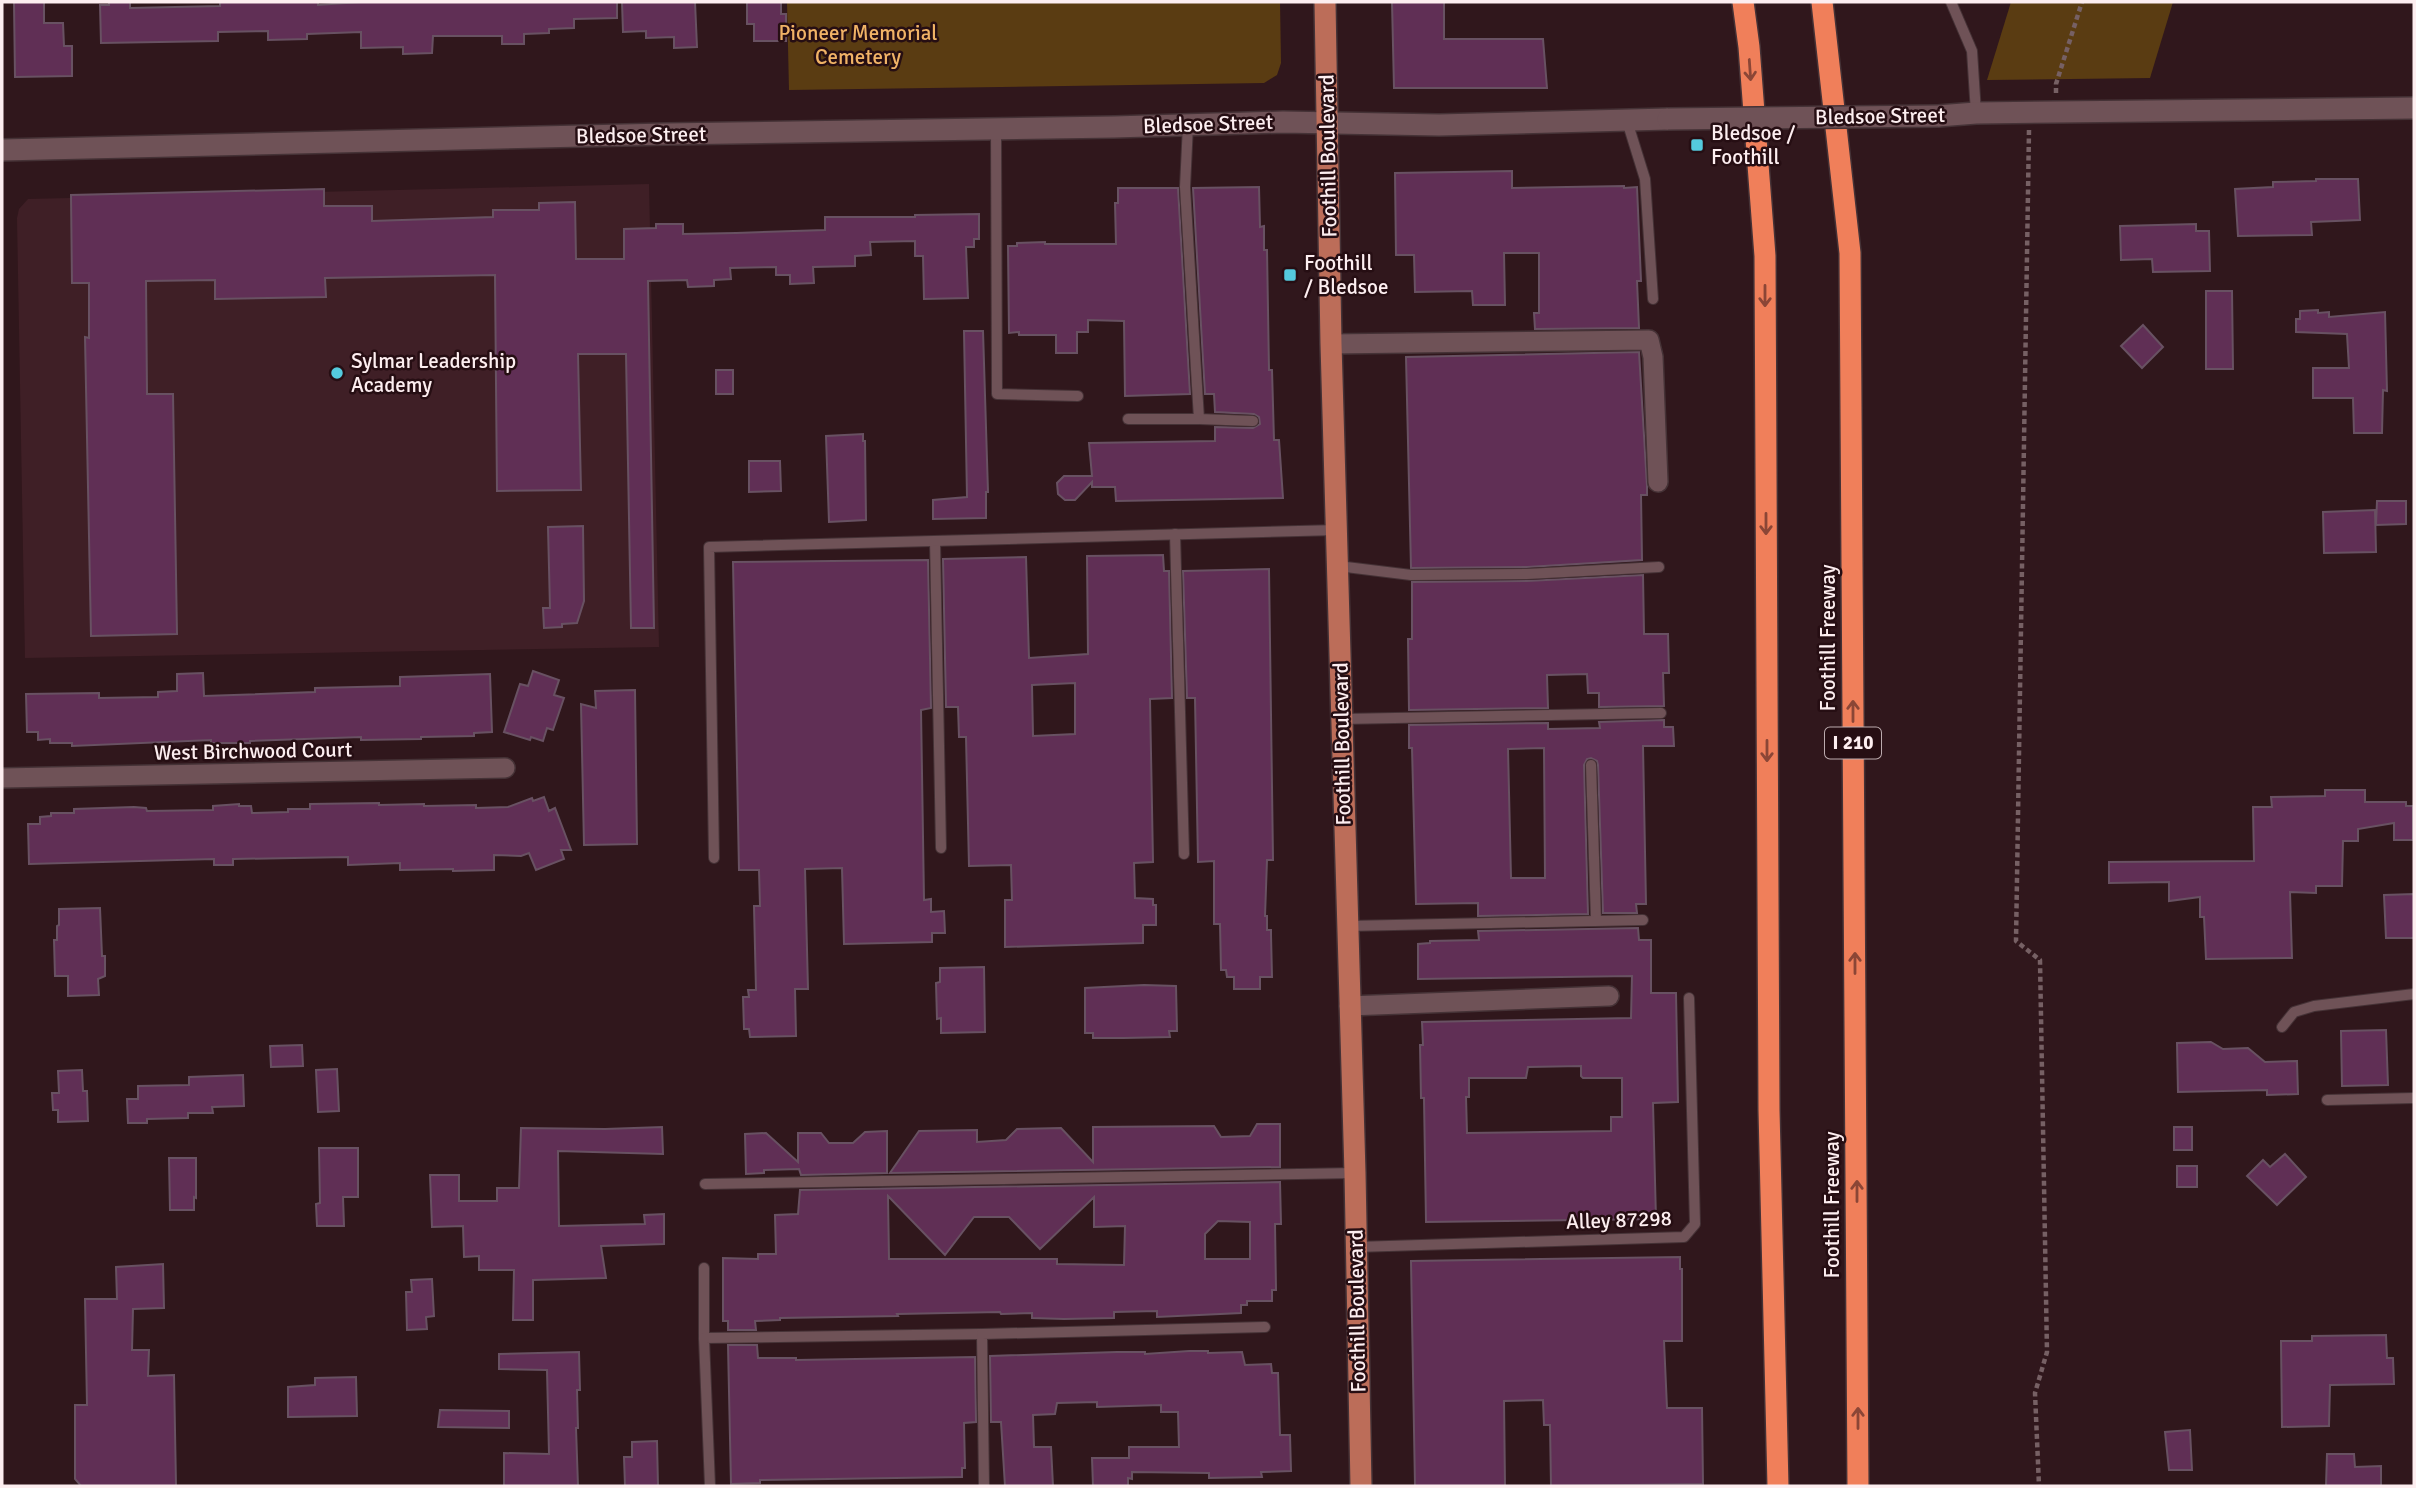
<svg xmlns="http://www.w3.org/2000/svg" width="2416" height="1488" font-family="Signika,sans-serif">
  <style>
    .built { fill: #3f1f26 }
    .green { fill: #5a3c12 }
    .building { fill: #602f55; stroke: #685162; stroke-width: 2; fill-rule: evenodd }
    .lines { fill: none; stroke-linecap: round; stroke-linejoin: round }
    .service-casing { stroke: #453236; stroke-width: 12 }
    .minor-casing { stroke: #453236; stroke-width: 22 }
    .tertiary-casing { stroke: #453236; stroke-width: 24 }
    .primary-casing { stroke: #453236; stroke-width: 24 }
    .motorway-casing { stroke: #453236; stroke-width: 24 }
    .path { stroke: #766064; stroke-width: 4.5; stroke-dasharray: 5 3.5; stroke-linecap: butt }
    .service { stroke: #6f5257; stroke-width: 10 }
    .minor { stroke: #6f5257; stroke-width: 19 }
    .tertiary { stroke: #6f5257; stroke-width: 21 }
    .primary { stroke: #bc6d59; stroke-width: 21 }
    .motorway { stroke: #f07f5a; stroke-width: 21 }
    .tertiary-bridge-casing { stroke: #453236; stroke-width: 24; stroke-linecap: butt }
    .tertiary-bridge { stroke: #6f5257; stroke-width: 21 }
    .oneway { stroke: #8b4636 }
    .poi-dot { fill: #54cadd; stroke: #260e13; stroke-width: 2.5 }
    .labels { text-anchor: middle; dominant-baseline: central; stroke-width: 5; stroke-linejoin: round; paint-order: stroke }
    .shield { fill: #260e13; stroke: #bcabae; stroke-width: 2 }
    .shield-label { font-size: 19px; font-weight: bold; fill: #fdeef0 }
    .park-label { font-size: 21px; fill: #f1b366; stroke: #260e13 }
    .street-label { font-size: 21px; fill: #fdeef0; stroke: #260e13 }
    .poi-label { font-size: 21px; fill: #fdeef0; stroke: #260e13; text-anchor: start }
  </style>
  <rect width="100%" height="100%" fill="#30171c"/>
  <path class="built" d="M649,184L659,647L25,658L17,218L19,209L28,199Z"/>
  <g class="green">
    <path d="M787,2H1280L1281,63L1277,75L1264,83L789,90Z"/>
    <path d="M2011,2H2173L2150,78L1987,80Z"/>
  </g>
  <g class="building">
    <path d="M14,2H44V23H63L64,46H72V76L15,77Z"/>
    <path d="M109,2H130V8L220,6V2H318V5L361,2H617V18L574,19V28L549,29V33L524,34V44H502V36H433L432,53L403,54V47L361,48V32L307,34V39L268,40V31L218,32V41L101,43L100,5H109Z"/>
    <path d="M622,2H695L697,47L674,48V37L646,38V31L623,32Z"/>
    <path d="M747,2H781V14H786V41H754V24H747Z"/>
    <path d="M1392,2H1444V39H1543L1547,88H1394Z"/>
    <path d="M1512,171V188L1624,186V188L1637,187L1641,281H1637L1639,328L1535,329L1534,313H1539V253H1504L1505,305H1473L1472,291L1415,292L1414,255H1396L1395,173Z"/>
    <path d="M2316,179H2358L2360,220L2311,222L2312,235L2238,236L2235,189L2273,187V182L2316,181Z"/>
    <path d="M1259,187L1260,227L1264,226V250H1267L1269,370H1272L1274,440H1279L1283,498L1116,501L1115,487H1092V482L1075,500H1065L1058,494L1057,483L1064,476H1092L1089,443L1215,441V427L1253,428L1260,424L1259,417L1254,414L1215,412L1214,394H1205L1193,188Z"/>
    <path d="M1118,188H1178L1190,394L1125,396L1124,321L1088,320V332H1077V353H1056V335H1019V332L1009,333L1008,246H1017V243L1045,242V244H1116L1115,203H1118Z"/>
    <path d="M324,189V206H372V221L493,217V210H539V203L575,202L576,259H624V229L656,228V224H683V234L736,233L825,230V217H915V215L979,214V239H974V247H966L968,298L924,299L923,256H915V241L870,242L871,255L855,256V266L813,267L814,283L790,284V275H776V267L730,268L731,279L714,280V286L688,287L687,280L648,281L654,628H631L626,354H578L581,490L497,491L495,275L325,278L326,297L215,299V280L146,281L147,394H173L177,634L91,636L85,337L89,338V283H72L71,195Z"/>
    <path d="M2196,224V231H2209L2210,271L2153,272L2152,259L2121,260L2120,226Z"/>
    <path d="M2206,291H2232L2233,369H2206Z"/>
    <path d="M2318,310V313L2329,312V317L2385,312L2387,391L2383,390L2382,433H2354L2353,398H2313V368H2349L2347,334L2296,332V319H2300V311Z"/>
    <path d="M2143,325L2163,347L2142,368L2121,346Z"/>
    <path d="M964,331H983L988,492H986V518L933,519V500L967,497Z"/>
    <path d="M1639,352L1647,486V495H1641L1642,560L1527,567L1411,568L1406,357Z"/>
    <rect x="716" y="370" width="17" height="24"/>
    <path d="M863,434V441H865L866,520L829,522L826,436Z"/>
    <path d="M749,461H780L781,491L749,492Z"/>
    <path d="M2377,501H2406V524L2376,525Z"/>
    <path d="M2375,510L2376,552L2324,553L2323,512Z"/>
    <path d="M583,526L584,601L577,623L562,624V627L544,628L543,608H550L548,527Z"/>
    <path d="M1163,555L1164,571H1169L1172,698L1150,699L1153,862L1134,863L1135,898L1153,899V905H1156V925H1143V943L1005,947V900H1012L1011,865L969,866L966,737H959L958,707H946L943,559L1026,557L1029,658L1088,654L1087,556ZM1075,683V734L1033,736L1032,685Z"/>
    <path d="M928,560L931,708L921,710L924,900L931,899V912L944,911L945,933H932V942L844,944L842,868L805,869L808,989H795L796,1036L750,1037L749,1029H744L743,997H749L748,990H756L754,906H760L759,870H739L733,562Z"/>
    <path d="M1269,569L1273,860H1267L1265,916H1267V930H1271V935L1272,977H1260V989H1234V977H1227L1226,970H1221L1220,924H1214V861L1198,862L1195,698H1187L1183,571Z"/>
    <path d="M1643,575L1644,634H1668L1669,673H1663L1664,706L1599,707V693H1588L1587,674L1547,675L1548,708L1409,710L1408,639H1412V582L1527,581Z"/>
    <path d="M533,671L559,680L554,695L564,698L553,730L547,728L543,741L531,737L530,740L504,732L520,684L528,686Z"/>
    <path d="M203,673L204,696L315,692V688L400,686V677L490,674L492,732L474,733V736L421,737V739L361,740V737L250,741V743H211V740L72,746V743H50V739L38,740V732H27L26,694L99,693V698L158,697V692L177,691V674Z"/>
    <path d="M635,690L637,844L584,845L581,704L596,708L595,691Z"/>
    <path d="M1664,720V727H1673L1674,746H1643L1646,904H1636L1637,913H1603L1598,765L1597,761L1591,758L1587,759L1584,765L1588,914L1478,916V903L1416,904L1412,748H1409V725L1548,723V729L1600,728L1599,722ZM1544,748L1545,878H1511L1508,749Z"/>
    <path d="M2325,790H2365V802H2406V806H2413V840H2394V823L2358,829V841H2343L2342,886H2316V893L2290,892L2292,958L2206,959L2204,917H2200V897L2169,901V882L2109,883V862L2254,861L2253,807H2272L2271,797L2325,796Z"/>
    <path d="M544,797L549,811L555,808L571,850H561L564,859L536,870L529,853L521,856L494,855V870L453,871V869L400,870V863L348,865V857L233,859V865H214V859L29,864L28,824H40V817L51,816V813H74V809L134,807L146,808L147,811L213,810V806L239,804V806H251L252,813L288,812V809H310V804L379,803V805L424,804V806L476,805V808L508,807L532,798L533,801Z"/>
    <path d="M2414,894V938H2386L2384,895Z"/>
    <path d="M100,908L102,956H105V976L98,979L99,995L68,996V976H55L54,940H57V926L59,925V909Z"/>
    <path d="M1638,928L1639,940H1651V993H1676L1678,1102L1653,1103L1656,1219L1426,1222L1424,1098H1421L1420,1045H1423L1422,1022L1631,1018L1632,976L1418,979V944L1430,943V941L1479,940L1478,931ZM1581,1066V1076L1583,1078H1622V1117H1611V1131L1467,1133L1466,1097H1469V1078H1526L1528,1067Z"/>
    <path d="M984,967L985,1032L941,1033V1018L937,1019L936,983L940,982V968Z"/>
    <path d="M1144,985L1176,986L1177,1031H1169L1170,1037L1124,1038H1093V1033H1085V988Z"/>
    <path d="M2386,1030L2388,1085L2342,1086L2341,1031Z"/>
    <path d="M2211,1042L2223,1049L2248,1048L2265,1062L2297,1061L2298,1094L2267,1095V1090L2178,1092L2177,1043Z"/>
    <path d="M302,1045L303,1066L271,1067L270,1046Z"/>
    <path d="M337,1069L339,1111L318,1112L316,1070Z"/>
    <path d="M82,1070L83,1091H87L88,1121L58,1122V1110H53L52,1093H59L58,1071Z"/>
    <path d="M243,1075L244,1106L212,1107L213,1113H188V1118L147,1119V1123H128L127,1099H138V1086L189,1085V1077Z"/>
    <path d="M1257,1124H1280V1167L890,1173L919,1131L977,1130V1142L1006,1140L1017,1129L1061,1128L1093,1162V1127L1214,1126L1221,1137L1250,1136Z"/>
    <path d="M662,1127L663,1154L558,1151L559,1226L645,1224L644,1215L664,1214V1244L601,1246L606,1278L533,1280V1320H513L514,1270H479V1256L464,1257L463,1226L432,1227L430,1175H459V1201H497V1188H519L521,1128L605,1129Z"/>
    <rect x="2174" y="1127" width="18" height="23"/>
    <path d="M887,1131V1173L801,1175L799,1169L764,1170V1173L746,1174L745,1134L766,1133L798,1162V1133H821L829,1143H853L865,1132Z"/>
    <path d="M319,1148H358V1197H343L344,1226H317L316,1204L320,1203Z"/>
    <path d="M2285,1154L2306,1177L2277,1205L2247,1176L2263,1160L2270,1167Z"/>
    <path d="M169,1158H196V1198L194,1197V1210H170Z"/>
    <rect x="2177" y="1166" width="20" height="21"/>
    <path d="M1280,1182L1281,1224H1275L1276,1290H1272V1301H1247V1305H1241V1313L1157,1317V1311L1114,1312V1318L1064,1319L1032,1318V1313L1001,1314L1000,1312L897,1314L898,1316L780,1318V1320L755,1321L756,1330H728V1321H723V1258L758,1259V1254H776L775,1215L798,1214L800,1190ZM888,1196L945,1255L974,1217H1009L1040,1249L1094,1197V1227L1125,1226L1124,1265L1057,1264V1259H889ZM1218,1221L1250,1222V1259H1205V1234Z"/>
    <path d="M1680,1257V1269H1682V1341H1664L1667,1408H1702L1703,1484L1551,1486L1550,1425H1544L1543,1400L1504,1401L1505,1486H1415L1411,1261Z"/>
    <path d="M163,1264L164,1308L133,1309L132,1350H149L148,1376L174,1375L176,1486H81L75,1479V1405H87L85,1299H117L116,1267Z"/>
    <path d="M432,1279L434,1316L426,1317L427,1329L407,1330L406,1292H412L411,1280Z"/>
    <path d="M2386,1335L2387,1358H2393L2394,1384L2330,1385L2329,1426L2282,1427L2281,1341H2312V1336Z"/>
    <path d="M728,1345H757L758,1358H796V1360L975,1357L976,1422L964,1423L965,1468H962V1477L760,1480V1483L731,1484Z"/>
    <path d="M1189,1351H1208V1353L1242,1352L1245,1365L1271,1364L1272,1373H1278L1280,1435H1290L1291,1471L1261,1472L1262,1477L1209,1478V1473L1132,1472V1479L1128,1478V1486H1093L1092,1458H1129V1447H1179L1178,1412H1161V1405L1097,1407V1402L1057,1403L1055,1414L1033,1415L1034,1447H1051L1053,1486H1005L1001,1422H991L990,1356L1117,1352H1145V1354Z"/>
    <path d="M579,1352L580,1390H577L578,1428H576L578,1486H504V1453L549,1454L547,1370L499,1369V1354Z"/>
    <path d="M356,1377L357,1416L288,1417V1387L315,1385V1378Z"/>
    <path d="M440,1410L509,1411V1428L438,1427Z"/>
    <path d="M2190,1430L2192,1470H2169L2165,1432Z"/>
    <path d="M657,1441L658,1486H625L624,1457H632V1442Z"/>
    <path d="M2327,1454H2354L2355,1467L2381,1466V1486H2326Z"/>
  </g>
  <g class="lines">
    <defs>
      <g id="service">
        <path d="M1951,2L1972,51L1976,113"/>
        <path d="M1627,121L1645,179L1653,299"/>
        <path d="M1188,125L1185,187L1199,419L1253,421"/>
        <path d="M996,129L997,394L1078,396"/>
        <path d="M1128,419H1199"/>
        <path d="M1175,534L1184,854"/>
        <path d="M935,541L941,848"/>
        <path d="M1338,566L1411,575L1527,574L1659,567"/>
        <path d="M1342,719L1661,713"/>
        <path d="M1591,765L1596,920"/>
        <path d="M714,858L709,547L1337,530"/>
        <path d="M1347,926L1643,920"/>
        <path d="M2282,1027L2294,1012L2314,1006L2414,994"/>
        <path d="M2327,1100L2414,1098"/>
        <path d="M705,1184L1355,1173"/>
        <path d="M1356,1247L1684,1237L1695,1224L1689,998"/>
        <path d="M704,1338V1268"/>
        <path d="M710,1486L704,1338L982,1334"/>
        <path d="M984,1486L982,1334L1265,1327"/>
      </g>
      <g id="minor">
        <path d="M1331,344L1649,340L1653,357L1658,482"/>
        <path d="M2,778L505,768"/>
        <path d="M1349,1006L1609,996"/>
      </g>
      <g id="tertiary">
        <path d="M1938,116L1976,113L2414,108"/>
        <path d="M2,150L666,134L1114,127L1283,122L1439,125L1668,119"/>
      </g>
      <path id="primary" d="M1325,2L1331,344L1355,1173L1361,1486"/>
      <g id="motorway">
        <path d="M1743,2L1749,47L1765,256L1769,1110L1778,1486"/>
        <path d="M1822,2L1850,253L1858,1486"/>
      </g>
    </defs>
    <use href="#service" class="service-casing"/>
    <use href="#minor" class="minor-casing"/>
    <use href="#tertiary" class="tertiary-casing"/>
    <use href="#primary" class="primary-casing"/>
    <use href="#motorway" class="motorway-casing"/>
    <g class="path">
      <path d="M2056,93V84L2082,2"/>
      <path d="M2029,130L2016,941L2040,960L2047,1352L2035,1393L2039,1486"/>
    </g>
    <use href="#service" class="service"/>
    <use href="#minor" class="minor"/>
    <use href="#tertiary" class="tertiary"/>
    <use href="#primary" class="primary"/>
    <use href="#motorway" class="motorway"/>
    <defs>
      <path id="tertiary-bridge" d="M1668,119L1938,116"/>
    </defs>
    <use href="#tertiary-bridge" class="tertiary-bridge-casing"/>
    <use href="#tertiary-bridge" class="tertiary-bridge"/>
  </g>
  <defs><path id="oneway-shaft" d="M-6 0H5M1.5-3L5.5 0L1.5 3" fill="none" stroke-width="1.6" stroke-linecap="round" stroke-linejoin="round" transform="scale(1.75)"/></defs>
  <g class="oneway">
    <use href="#oneway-shaft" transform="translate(1750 70) rotate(86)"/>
    <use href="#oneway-shaft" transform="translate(1765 296) rotate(90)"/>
    <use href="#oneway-shaft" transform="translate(1766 524) rotate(90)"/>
    <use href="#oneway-shaft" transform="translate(1853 711) rotate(-90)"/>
    <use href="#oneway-shaft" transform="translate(1767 751) rotate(90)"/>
    <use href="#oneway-shaft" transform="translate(1855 963) rotate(-90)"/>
    <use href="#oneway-shaft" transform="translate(1857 1191) rotate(-90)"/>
    <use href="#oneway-shaft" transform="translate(1858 1418) rotate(-90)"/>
  </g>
  <g class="poi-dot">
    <rect x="1690" y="138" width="14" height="14" rx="3.5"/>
    <rect x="1283" y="268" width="14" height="14" rx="3.5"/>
    <circle cx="337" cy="373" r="7"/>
  </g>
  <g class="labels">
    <rect class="shield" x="1825" y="727.5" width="56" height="31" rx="5"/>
    <g class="shield-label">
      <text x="1853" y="743">I 210</text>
    </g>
    <g class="park-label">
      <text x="858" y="33">Pioneer Memorial<tspan x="858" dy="24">Cemetery</tspan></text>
    </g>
    <g class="street-label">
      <text transform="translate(1880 116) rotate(-1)">Bledsoe Street</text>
      <text transform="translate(1208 124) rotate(-2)">Bledsoe Street</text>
      <text transform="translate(641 135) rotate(-1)">Bledsoe Street</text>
      <text transform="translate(1328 156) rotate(-91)">Foothill Boulevard</text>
      <text transform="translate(1828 638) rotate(-90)">Foothill Freeway</text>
      <text transform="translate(1342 744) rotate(-91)">Foothill Boulevard</text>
      <text transform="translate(253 751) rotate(-1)">West Birchwood Court</text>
      <text transform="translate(1832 1205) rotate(-90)">Foothill Freeway</text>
      <text transform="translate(1619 1220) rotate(-2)">Alley 87298</text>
      <text transform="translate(1357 1311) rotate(-91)">Foothill Boulevard</text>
    </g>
    <g class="poi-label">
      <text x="1711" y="133">Bledsoe /<tspan x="1711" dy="24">Foothill</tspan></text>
      <text x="1304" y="263">Foothill<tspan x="1304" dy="24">/ Bledsoe</tspan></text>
      <text x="351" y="361">Sylmar Leadership<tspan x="351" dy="24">Academy</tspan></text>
    </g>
  </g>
  <rect width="2416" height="1488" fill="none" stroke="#fdeef0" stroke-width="7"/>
</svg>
